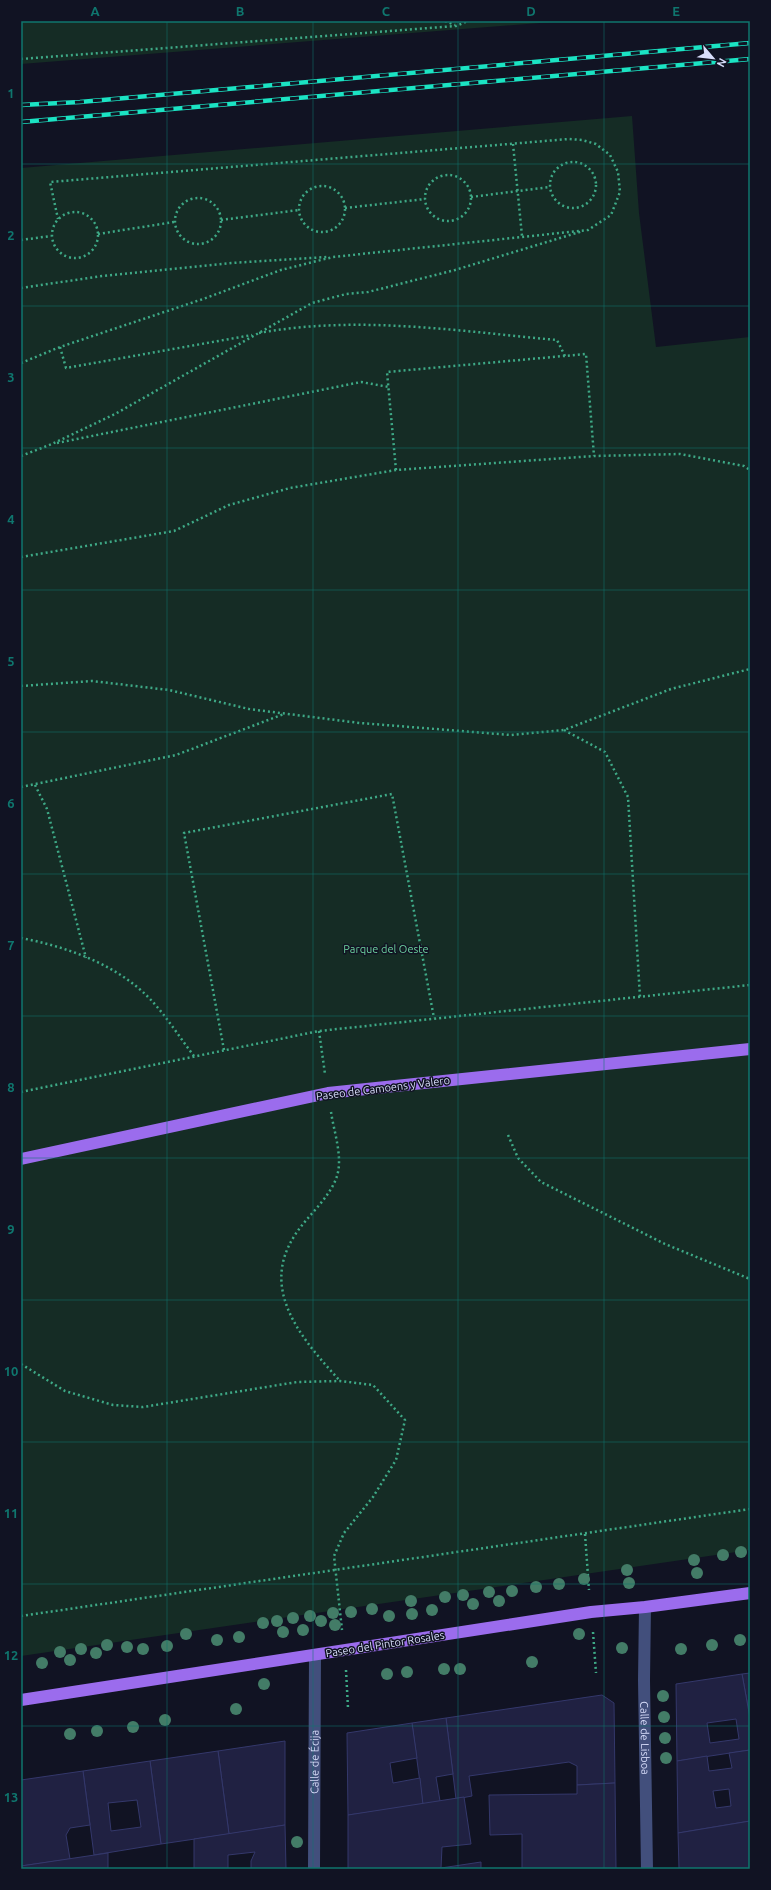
<svg xmlns="http://www.w3.org/2000/svg" width="771" height="1890" font-family="Ubuntu,sans-serif">
  <style>
    .green { fill: #152c25 }
    .building { fill: #202142; stroke: #34386b; fill-rule: evenodd }
    .lines { fill: none; stroke-linecap: round; stroke-linejoin: round }
    .path { stroke: #3ea986; stroke-width: 2.5; stroke-dasharray: 2 3; stroke-linecap: butt }
    .minor { stroke: #424f7c; stroke-width: 12 }
    .major { stroke: #9b6ced; stroke-width: 12 }
    .rail-casing { stroke: #1be3c3; stroke-width: 4.5 }
    .rail { stroke: #111323; stroke-width: 3; stroke-dasharray: 9; stroke-linecap: butt }
    .tree { fill: #437c67 }
    .grid { fill: none; stroke: #0f766e; stroke-width: 1; stroke-opacity: 0.55 }
    .labels { text-anchor: middle; dominant-baseline: central; stroke-width: 3; stroke-linejoin: round; paint-order: stroke }
    .park-label { font-size: 11px; fill: #6cd29e; stroke: #111323 }
    .street-label { font-size: 11px; fill: #d8ddfa; stroke: #111323 }
    .neatline { fill: none; stroke: #0f766e; stroke-width: 1.5 }
    .grid-label { font-size: 13px; text-anchor: middle; font-weight: bold; fill: #0f766e }
  </style>
  <rect width="100%" height="100%" fill="#111323"/>
  <g class="green">
    <path d="M21,21H565L21,64Z"/>
    <path d="M632,116L639,213L656,347L750,337V1550L21,1656V168Z"/>
  </g>
  <g class="building">
    <path d="M750,1673V1718L742,1674Z"/>
    <path d="M742,1674L750,1718V1750L677,1761L676,1684ZM736,1719L739,1739L710,1743L707,1723Z"/>
    <path d="M602,1695L614,1703L615,1783L577,1785V1766L569,1762L469,1776L472,1796L456,1799L446,1718Z"/>
    <path d="M446,1718L453,1774L436,1777L440,1801L423,1805L412,1723Z"/>
    <path d="M412,1723L417,1758L390,1763L393,1783L420,1778L423,1805L348,1815L347,1733Z"/>
    <path d="M285,1741V1825L229,1834L218,1751Z"/>
    <path d="M750,1750V1821L678,1833L677,1761L707,1756L709,1771L732,1768L729,1753ZM729,1789L731,1806L716,1808L713,1791Z"/>
    <path d="M218,1751L229,1834L161,1844L150,1761Z"/>
    <path d="M150,1761L161,1844L94,1855L83,1771ZM137,1800L141,1827L111,1831L108,1803Z"/>
    <path d="M83,1771L90,1825L70,1828L66,1835L70,1859L21,1866V1780Z"/>
    <path d="M615,1783L616,1869H522V1834L490,1835L489,1795L577,1794V1785Z"/>
    <path d="M464,1797L471,1844L442,1847L441,1868L348,1869V1815Z"/>
    <path d="M750,1821V1869H679L678,1833Z"/>
    <path d="M285,1825L286,1869H251V1861L255,1852L228,1855V1869H194V1839Z"/>
    <path d="M108,1853V1869H21V1866Z"/>
    <path d="M481,1862V1869H433L441,1868Z"/>
  </g>
  <g class="lines">
    <g class="path">
      <path d="M445,21L455,25"/>
      <path d="M21,59L456,26L468,21"/>
      <path d="M513,144L522,236"/>
      <circle cx="573" cy="185" r="23"/>
      <circle cx="448" cy="198" r="23"/>
      <circle cx="322" cy="209" r="23"/>
      <path d="M471,197L550,187"/>
      <circle cx="198" cy="221" r="23"/>
      <path d="M345,208L425,199"/>
      <circle cx="75" cy="235" r="23"/>
      <path d="M221,220L299,210"/>
      <path d="M98,234L174,222"/>
      <path d="M21,240L51,236"/>
      <path d="M21,288L102,276L231,263L327,257"/>
      <path d="M259,333C357,315 458,331 557,340L565,356"/>
      <path d="M60,347L66,368L252,335"/>
      <path d="M21,363L60,347L203,299L281,270L333,257L588,230L611,215L620,192L618,172L610,155L596,144L582,140L569,139L50,182L58,219"/>
      <path d="M57,443L361,382L389,387"/>
      <path d="M21,456L52,444L115,414L312,303L346,294L368,292L455,270L583,231"/>
      <path d="M396,470L387,372L586,354L594,456"/>
      <path d="M21,557L174,531L229,505L290,488L396,470L594,456L680,454L744,466L750,470"/>
      <path d="M21,686L92,681L169,690L249,709L360,723L511,735L564,730L671,689L750,669"/>
      <path d="M564,730L605,752L628,797L640,997"/>
      <path d="M35,785L47,809L86,958"/>
      <path d="M21,787L176,755L284,714"/>
      <path d="M21,938C68,947 118,965 151,1000C167,1017 180,1038 194,1056"/>
      <path d="M319,1031L325,1074"/>
      <path d="M224,1050L184,833L392,794L434,1018"/>
      <path d="M21,1092L319,1031L750,985"/>
      <path d="M331,1112C334,1132 343,1157 337,1176C330,1198 307,1216 295,1235C258,1291 304,1341 340,1381"/>
      <path d="M508,1135L518,1158L541,1182L665,1244L750,1279"/>
      <path d="M21,1364L65,1391L113,1405L143,1407L297,1382L340,1381L373,1385L405,1420L396,1460L373,1497L344,1533L334,1556L342,1630"/>
      <path d="M585,1534L589,1590"/>
      <path d="M21,1616L750,1509"/>
      <path d="M593,1632L596,1673"/>
      <path d="M346,1670L348,1708"/>
    </g>
    <g class="minor">
      <path id="s1" d="M645,1607L644,1680L647,1869"/>
      <path id="s2" d="M314,1869L315,1656"/>
    </g>
    <g class="major">
      <path d="M21,1159L328,1093L750,1049"/>
      <path d="M21,1700L591,1612L645,1607L750,1593"/>
    </g>
    <defs>
      <g id="rail">
        <path d="M21,105L80,102L750,43"/>
        <path d="M21,122L750,59"/>
      </g>
    </defs>
    <use href="#rail" class="rail-casing"/>
    <use href="#rail" class="rail"/>
  </g>
  <g class="tree">
    <circle cx="741" cy="1552" r="6"/>
    <circle cx="723" cy="1555" r="6"/>
    <circle cx="694" cy="1560" r="6"/>
    <circle cx="627" cy="1570" r="6"/>
    <circle cx="697" cy="1573" r="6"/>
    <circle cx="584" cy="1579" r="6"/>
    <circle cx="629" cy="1583" r="6"/>
    <circle cx="559" cy="1584" r="6"/>
    <circle cx="536" cy="1587" r="6"/>
    <circle cx="512" cy="1591" r="6"/>
    <circle cx="489" cy="1592" r="6"/>
    <circle cx="463" cy="1595" r="6"/>
    <circle cx="445" cy="1597" r="6"/>
    <circle cx="411" cy="1601" r="6"/>
    <circle cx="499" cy="1601" r="6"/>
    <circle cx="473" cy="1604" r="6"/>
    <circle cx="372" cy="1609" r="6"/>
    <circle cx="432" cy="1610" r="6"/>
    <circle cx="351" cy="1612" r="6"/>
    <circle cx="333" cy="1613" r="6"/>
    <circle cx="412" cy="1614" r="6"/>
    <circle cx="310" cy="1616" r="6"/>
    <circle cx="389" cy="1616" r="6"/>
    <circle cx="293" cy="1618" r="6"/>
    <circle cx="277" cy="1621" r="6"/>
    <circle cx="321" cy="1621" r="6"/>
    <circle cx="263" cy="1623" r="6"/>
    <circle cx="335" cy="1625" r="6"/>
    <circle cx="303" cy="1630" r="6"/>
    <circle cx="283" cy="1632" r="6"/>
    <circle cx="186" cy="1634" r="6"/>
    <circle cx="579" cy="1634" r="6"/>
    <circle cx="239" cy="1637" r="6"/>
    <circle cx="217" cy="1640" r="6"/>
    <circle cx="740" cy="1640" r="6"/>
    <circle cx="107" cy="1645" r="6"/>
    <circle cx="712" cy="1645" r="6"/>
    <circle cx="167" cy="1646" r="6"/>
    <circle cx="127" cy="1647" r="6"/>
    <circle cx="622" cy="1648" r="6"/>
    <circle cx="81" cy="1649" r="6"/>
    <circle cx="143" cy="1649" r="6"/>
    <circle cx="681" cy="1649" r="6"/>
    <circle cx="60" cy="1652" r="6"/>
    <circle cx="96" cy="1653" r="6"/>
    <circle cx="70" cy="1660" r="6"/>
    <circle cx="532" cy="1662" r="6"/>
    <circle cx="42" cy="1663" r="6"/>
    <circle cx="444" cy="1669" r="6"/>
    <circle cx="460" cy="1669" r="6"/>
    <circle cx="407" cy="1672" r="6"/>
    <circle cx="387" cy="1674" r="6"/>
    <circle cx="264" cy="1684" r="6"/>
    <circle cx="663" cy="1696" r="6"/>
    <circle cx="236" cy="1709" r="6"/>
    <circle cx="664" cy="1717" r="6"/>
    <circle cx="165" cy="1720" r="6"/>
    <circle cx="133" cy="1727" r="6"/>
    <circle cx="97" cy="1731" r="6"/>
    <circle cx="70" cy="1734" r="6"/>
    <circle cx="665" cy="1738" r="6"/>
    <circle cx="666" cy="1758" r="6"/>
    <circle cx="297" cy="1842" r="6"/>
  </g>
  <path class="grid" d="M167,21V1869M313,21V1869M458,21V1869M604,21V1869M21,164H750M21,306H750M21,448H750M21,590H750M21,732H750M21,874H750M21,1016H750M21,1158H750M21,1300H750M21,1442H750M21,1584H750M21,1726H750"/>
  <g class="labels">
    <g class="park-label">
      <text x="386" y="949">Parque del Oeste</text>
    </g>
    <g class="street-label">
      <text transform="translate(383 1088) rotate(-7)">Paseo de Camoens y Valero</text>
      <text transform="translate(385 1644) rotate(-9)">Paseo del Pintor Rosales</text>
      <text stroke="none"><textPath href="#s1" startOffset="131">Calle de Lisboa</textPath></text>
      <text stroke="none"><textPath href="#s2" startOffset="107">Calle de Écija</textPath></text>
    </g>
  </g>
  <rect width="771" height="1890" fill="none" stroke="#111323" stroke-width="44"/>
  <g transform="translate(713 58) rotate(118)" stroke="#111323" stroke-width="3" paint-order="stroke">
  <path d="M0-3L7 15L0 10L-7 15Z" fill="#d8ddfa"/>
  <text y="-6" font-size="11" font-weight="bold" text-anchor="middle" fill="#d8ddfa">N</text>
  </g>
  <rect x="22" y="22" width="727" height="1846" class="neatline"/>
  <g class="grid-label">
    <text x="95" y="16">A</text>
    <text x="240" y="16">B</text>
    <text x="386" y="16">C</text>
    <text x="531" y="16">D</text>
    <text x="676" y="16">E</text>
    <text x="11" y="98">1</text>
    <text x="11" y="240">2</text>
    <text x="11" y="382">3</text>
    <text x="11" y="524">4</text>
    <text x="11" y="666">5</text>
    <text x="11" y="808">6</text>
    <text x="11" y="950">7</text>
    <text x="11" y="1092">8</text>
    <text x="11" y="1234">9</text>
    <text x="11" y="1376">10</text>
    <text x="11" y="1518">11</text>
    <text x="11" y="1660">12</text>
    <text x="11" y="1802">13</text>
  </g>
</svg>
